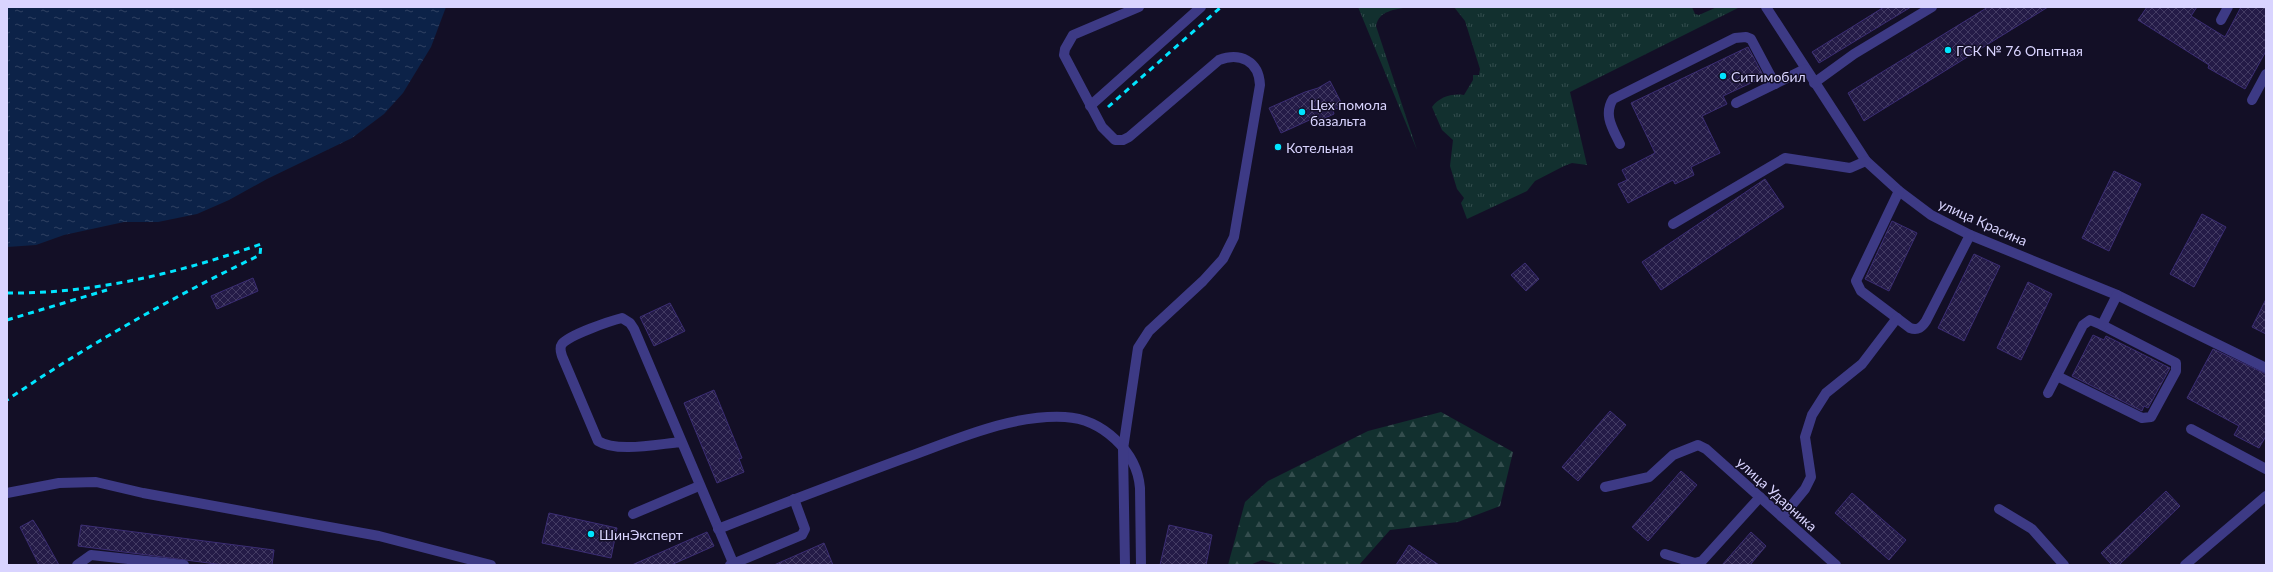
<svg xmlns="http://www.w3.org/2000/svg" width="2273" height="572" font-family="Lato,sans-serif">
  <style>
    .grass { fill: url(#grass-tufts) }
    .forest { fill: url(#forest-firs) }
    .water { fill: url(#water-ripples) }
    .building { fill: url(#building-cross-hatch); stroke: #3b2d73 }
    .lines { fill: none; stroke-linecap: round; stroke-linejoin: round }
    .minor { stroke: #3d3a85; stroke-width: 10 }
    .rail { stroke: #00e5ff; stroke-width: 3; stroke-dasharray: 6 5; stroke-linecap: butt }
    .poi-dot { fill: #00e5ff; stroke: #130f26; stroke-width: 1.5 }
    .labels { text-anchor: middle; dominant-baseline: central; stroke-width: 3; stroke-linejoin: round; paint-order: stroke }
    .poi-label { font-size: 14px; fill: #d9d4ff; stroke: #130f26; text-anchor: start }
    .street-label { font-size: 14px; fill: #d9d4ff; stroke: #130f26 }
  </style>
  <defs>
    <pattern id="grass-tufts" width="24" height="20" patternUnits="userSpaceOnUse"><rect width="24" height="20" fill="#12302f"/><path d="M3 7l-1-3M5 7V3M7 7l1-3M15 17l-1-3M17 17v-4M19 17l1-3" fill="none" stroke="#344d4e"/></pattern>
    <pattern id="forest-firs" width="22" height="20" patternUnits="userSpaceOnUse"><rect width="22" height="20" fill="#12302f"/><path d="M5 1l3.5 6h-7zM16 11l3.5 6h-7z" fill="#344d4e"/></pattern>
    <pattern id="water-ripples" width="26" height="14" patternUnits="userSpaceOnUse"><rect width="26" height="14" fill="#0c2248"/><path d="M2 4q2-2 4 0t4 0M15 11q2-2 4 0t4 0" fill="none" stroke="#2f4163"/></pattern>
    <pattern id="building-cross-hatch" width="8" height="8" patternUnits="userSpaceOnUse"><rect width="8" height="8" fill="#241b47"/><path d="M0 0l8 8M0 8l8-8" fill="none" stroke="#433b63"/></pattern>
  </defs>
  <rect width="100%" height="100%" fill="#130f26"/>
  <g class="grass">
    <path d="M1358,7H1408C1395,10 1379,10 1376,26L1417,150Z"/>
    <path d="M1454,7H1692L1695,14L1699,15L1717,7H1740L1570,92L1587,165L1572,163L1564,166L1535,181L1527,191L1467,219L1461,203L1464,198L1457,189L1450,166L1453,140L1442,130L1432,107C1439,97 1452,93 1464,95L1473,80V75H1479L1480,69L1465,21Z"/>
  </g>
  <path class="forest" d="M1441,412L1513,452L1500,506L1458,522L1390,530L1359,565H1281L1262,560L1250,565H1228L1245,502L1268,481L1368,431Z"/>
  <path class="water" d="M7,7H446L431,47L403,93L384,114L352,138L267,179L229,200L197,214L158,222H124L64,235L36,245L7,247Z"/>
  <g class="building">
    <path d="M1884,7H1911L1819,63L1812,52Z"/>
    <path d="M1988,7H2048L1864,121L1848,93Z"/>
    <path d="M2147,7H2197L2191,16L2225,37L2241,7H2266V51L2245,89L2208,68L2209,65L2138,20Z"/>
    <path d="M1748,47L1764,77L1723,96L1727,104L1702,116L1720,153L1691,167L1694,175L1675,184L1673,180L1628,203L1618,184L1627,180L1622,170L1655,153L1631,103Z"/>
    <path d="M1330,81L1343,106L1333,110L1334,114L1316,122L1314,118L1281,133L1269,108L1305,92L1318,88Z"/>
    <path d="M2114,171L2141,184L2109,251L2082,238Z"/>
    <path d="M1765,179L1784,207L1661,290L1642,262Z"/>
    <path d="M2202,214L2226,227L2194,287L2170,274Z"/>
    <path d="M1892,221L1917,233L1889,291L1865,279Z"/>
    <path d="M1974,254L2000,266L1964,341L1938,328Z"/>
    <path d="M1525,263L1539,279L1526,291L1511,275Z"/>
    <path d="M253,278L258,291L217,309L211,296Z"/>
    <path d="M2028,282L2052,294L2021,360L1997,348Z"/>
    <path d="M2266,299V334L2252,327Z"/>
    <path d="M670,303L685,331L654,346L640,317Z"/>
    <path d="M2093,335L2104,340L2106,336L2170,368L2148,408L2144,406L2142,411L2072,376Z"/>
    <path d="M2213,349L2266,374V436L2259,448L2234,435L2239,426L2187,398Z"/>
    <path d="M714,390L742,458L739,459L744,472L717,483L684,403Z"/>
    <path d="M1610,411L1626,425L1578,481L1562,467Z"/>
    <path d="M1681,471L1697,485L1648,541L1632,527Z"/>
    <path d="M2166,491L2180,506L2119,565H2112L2101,553Z"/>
    <path d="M1852,493L1906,540L1889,560L1835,513Z"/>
    <path d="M549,513L617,528L611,558L542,543Z"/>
    <path d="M33,520L40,531L59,565H39L20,527Z"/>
    <path d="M81,525L274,550L272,565H224L78,546Z"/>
    <path d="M1169,525L1212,535L1206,565H1160Z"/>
    <path d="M707,532L714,546L671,565H632Z"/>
    <path d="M1751,532L1766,546L1750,565H1722Z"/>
    <path d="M824,543L833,565H774Z"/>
    <path d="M1409,545L1439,565H1396Z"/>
  </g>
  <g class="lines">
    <g class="minor">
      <path d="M1766,7L1866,161L1899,191L1931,215L1970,235L2117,295L2266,368"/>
      <path d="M2221,20L2228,7"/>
      <path d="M1814,83L1854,54L1932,7"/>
      <path d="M2252,100L2266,74"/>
      <path d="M1736,103L1805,69"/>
      <path d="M1090,106L1201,7"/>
      <path d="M1620,144C1613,129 1603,115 1613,99L1735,38L1746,37L1751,39L1775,84"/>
      <path d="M1899,191L1856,281L1861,291L1910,328C1918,331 1922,327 1926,321L1970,235"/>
      <path d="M1673,224L1785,158L1850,168L1866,161"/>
      <path d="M2057,376L2142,418L2151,417L2176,371V363L2102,325"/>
      <path d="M2048,393L2083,325L2090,320L2102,325L2117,295"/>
      <path d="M2191,429L2266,469"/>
      <path d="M681,442C658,444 617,453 598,441L562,356C561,352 559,348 562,344C569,335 610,321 622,318L630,323L634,329L734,565"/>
      <path d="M1605,487L1649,477L1673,455L1698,445L1706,449L1836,565"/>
      <path d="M7,493L59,483L96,482L143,493L379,536L491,565"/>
      <path d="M1999,509L2032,529L2064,565"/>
      <path d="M633,514L699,486"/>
      <path d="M1782,517L1805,489L1811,477L1805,437L1812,415L1826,393L1862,364L1897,318"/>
      <path d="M718,529C779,505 840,482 902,459C953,441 1010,414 1065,417C1102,419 1137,451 1140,488L1141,565"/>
      <path d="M1665,554L1695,563L1702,561L1760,497"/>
      <path d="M77,565L91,555L184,565"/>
      <path d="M730,565L802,535L805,529L794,499"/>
      <path d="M1125,565L1123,449L1138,348L1149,331L1203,281L1223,259L1234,237L1260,85C1259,61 1240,52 1219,60L1129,137L1123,140H1115L1102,127L1064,55L1065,49L1073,35L1139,7"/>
      <path d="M2185,565L2266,496"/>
    </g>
    <g class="rail">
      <path d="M1108,107L1221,7"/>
      <path d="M7,293C93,294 180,273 261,244L260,255C174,296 86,346 7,400"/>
      <path d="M7,320L107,290"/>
    </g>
  </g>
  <g class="poi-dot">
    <circle cx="1948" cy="50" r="4"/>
    <circle cx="1723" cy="76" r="4"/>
    <circle cx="1302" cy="112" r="4"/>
    <circle cx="1278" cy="147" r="4"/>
    <circle cx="591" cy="534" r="4"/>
  </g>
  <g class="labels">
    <g class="poi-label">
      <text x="1956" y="50">ГСК № 76 Опытная</text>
      <text x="1731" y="76">Ситимобил</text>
      <text x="1310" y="104">Цех помола<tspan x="1310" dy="16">базальта</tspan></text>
      <text x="1286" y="147">Котельная</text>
      <text x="599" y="534">ШинЭксперт</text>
    </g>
    <g class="street-label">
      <text transform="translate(1983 222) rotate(24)">улица Красина</text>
      <text transform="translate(1777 494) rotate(42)">улица Ударника</text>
    </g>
  </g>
  <rect width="2273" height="572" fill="none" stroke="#d9d4ff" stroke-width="16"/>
</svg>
